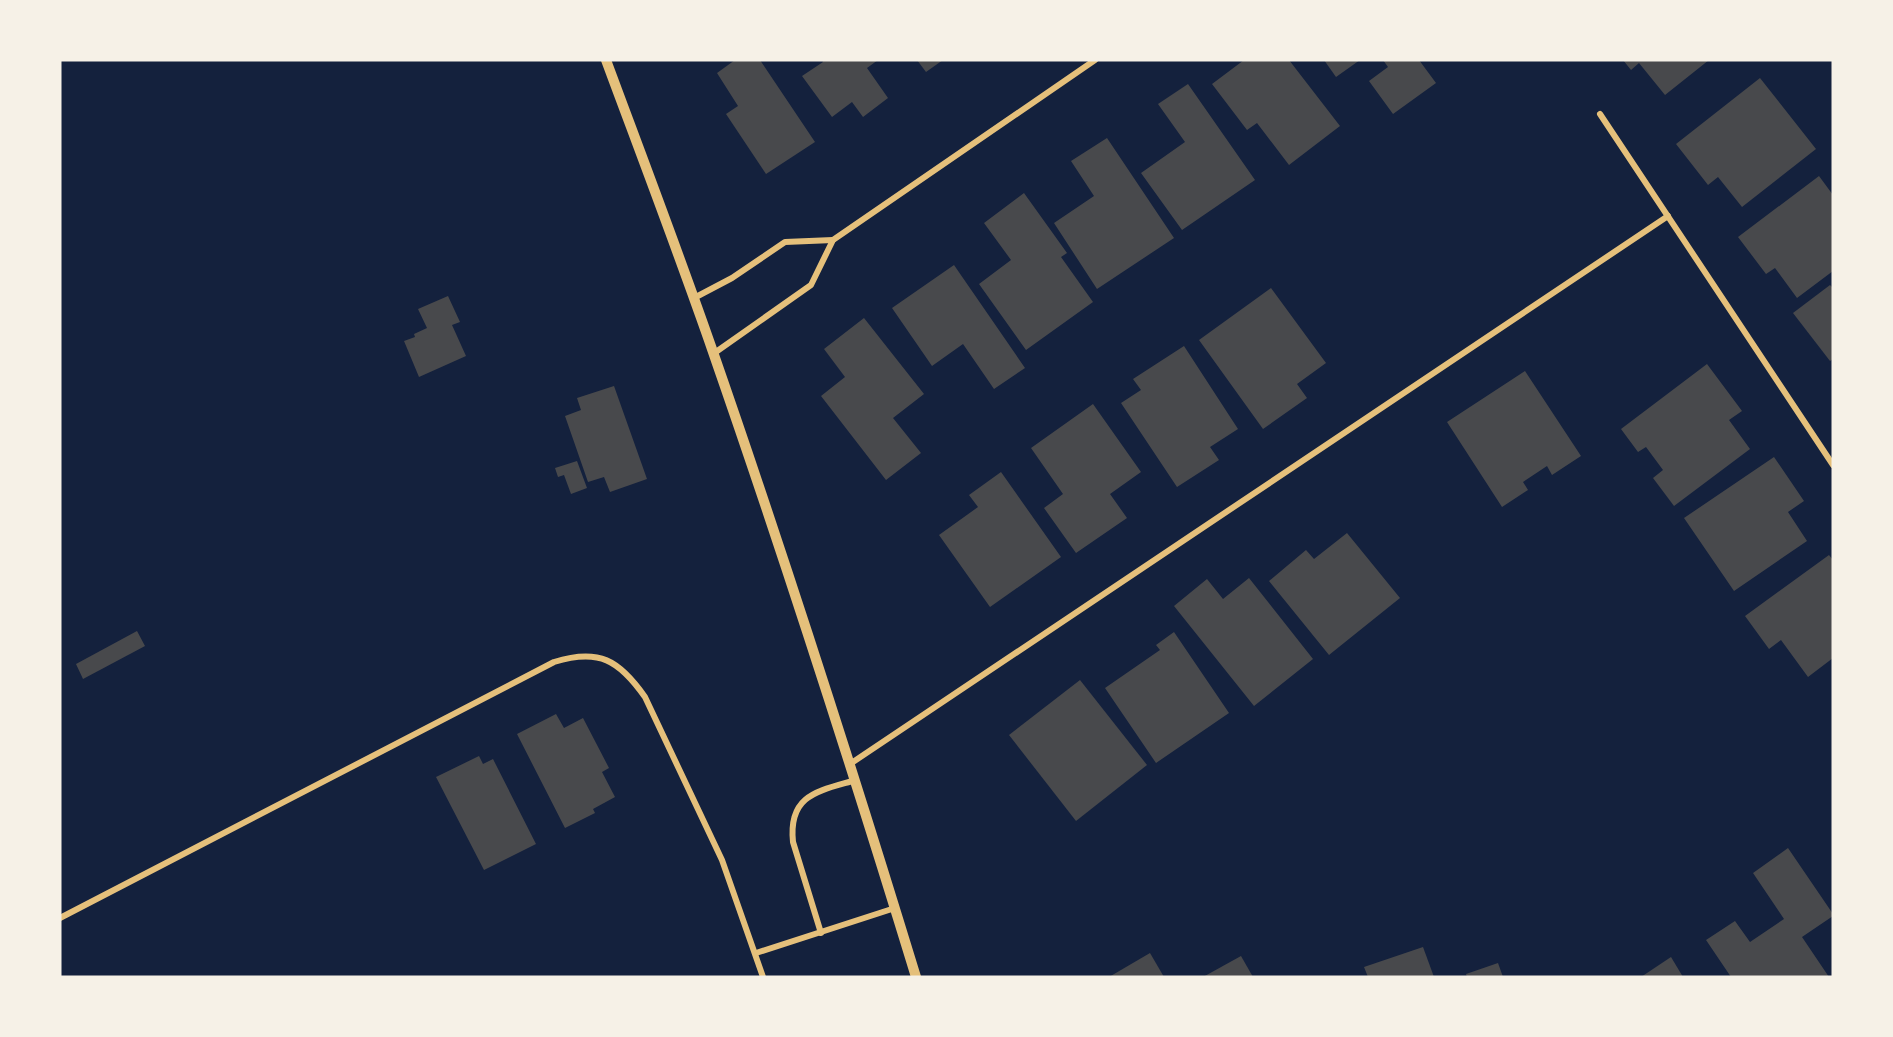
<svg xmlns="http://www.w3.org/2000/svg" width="1893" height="1037" font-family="Helvetica,sans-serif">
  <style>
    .building { fill: #48494c }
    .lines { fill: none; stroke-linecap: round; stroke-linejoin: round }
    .minor { stroke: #e5c07b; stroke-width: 6 }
    .tertiary { stroke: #e5c07b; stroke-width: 10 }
  </style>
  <rect width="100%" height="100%" fill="#14213d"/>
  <g class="building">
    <path d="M735,60H760L815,142L766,174L726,114L738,106L717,73Z"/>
    <path d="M822,60H878L867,68L888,98L863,117L852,102L832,117L802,76L823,62Z"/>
    <path d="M917,60H943L926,72Z"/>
    <path d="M1244,60H1289L1340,126L1289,165L1257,123L1247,130L1212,84Z"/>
    <path d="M1324,60H1360L1336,77Z"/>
    <path d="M1383,60H1419L1436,83L1393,114L1369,81L1388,67Z"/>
    <path d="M1623,60H1709L1665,95L1639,63L1631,70Z"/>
    <path d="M1760,78L1816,149L1742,207L1718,177L1708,185L1676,144Z"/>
    <path d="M1188,84L1255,180L1182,230L1141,173L1185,142L1158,104Z"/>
    <path d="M1107,138L1174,238L1097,289L1054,223L1094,196L1071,161Z"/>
    <path d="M1819,176L1833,195V271L1797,298L1775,268L1766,274L1738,237Z"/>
    <path d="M1024,193L1067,253L1061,257L1093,302L1026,350L979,284L1011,260L984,223Z"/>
    <path d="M954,265L1025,368L994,389L963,344L932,366L892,308Z"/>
    <path d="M1830,285L1833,288V359L1830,361L1793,313Z"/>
    <path d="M1271,288L1326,363L1297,384L1307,398L1263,429L1199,340Z"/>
    <path d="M448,296L460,322L452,325L466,356L419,377L404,341L415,337L414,334L427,328L418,309Z"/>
    <path d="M864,318L924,394L893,418L921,453L886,480L821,396L845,377L824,349Z"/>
    <path d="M1184,346L1238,429L1210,447L1219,460L1177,487L1121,403L1141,390L1133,379Z"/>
    <path d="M1707,364L1742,411L1729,420L1750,449L1674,506L1653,478L1663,470L1646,447L1638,452L1621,429Z"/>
    <path d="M1525,371L1581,456L1552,475L1547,466L1523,482L1528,490L1502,507L1447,422Z"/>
    <path d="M614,386L647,479L610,492L604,477L588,482L565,416L581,410L577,398Z"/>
    <path d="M1093,404L1141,472L1110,494L1127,518L1076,553L1044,508L1063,494L1031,448Z"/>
    <path d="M1774,457L1804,501L1788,512L1807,541L1734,591L1684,518Z"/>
    <path d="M577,461L587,488L571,494L564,475L558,477L555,468Z"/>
    <path d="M1001,472L1061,557L990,607L939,535L978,507L969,495Z"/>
    <path d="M1347,533L1400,598L1329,655L1269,581L1306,550L1314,559Z"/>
    <path d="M1829,555L1833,560V658L1808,677L1781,640L1769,649L1745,616Z"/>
    <path d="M1249,578L1313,659L1254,706L1174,606L1207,579L1223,599Z"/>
    <path d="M137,631L145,646L83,679L76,664Z"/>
    <path d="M1174,632L1229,713L1156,763L1105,688L1160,650L1156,645Z"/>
    <path d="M1080,680L1147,765L1076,821L1009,735Z"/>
    <path d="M556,714L564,728L583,718L609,768L602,772L615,797L593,809L595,813L565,828L517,734Z"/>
    <path d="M479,756L483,764L493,759L536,844L484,870L436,777Z"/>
    <path d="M1788,848L1833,914V916L1802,937L1829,977H1731L1706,940L1735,921L1750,942L1784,919L1753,873Z"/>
    <path d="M1423,947L1434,977H1368L1364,967Z"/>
    <path d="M1150,953L1164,977H1109Z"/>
    <path d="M1241,956L1253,977H1203Z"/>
    <path d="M1671,957L1683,977H1641Z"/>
    <path d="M1498,963L1503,977H1467L1466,974Z"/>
  </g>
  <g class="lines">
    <g class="minor">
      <path d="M1600,114L1833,465"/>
      <path d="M694,298L732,278L785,242L833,240"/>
      <path d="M713,354L811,285L833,240L1095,60"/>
      <path d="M850,764L1668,216"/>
      <path d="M60,918L554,662C599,648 619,660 645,697L722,860L763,977"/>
      <path d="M821,933L793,842C788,794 819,791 856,780"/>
      <path d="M756,953L895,908"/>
    </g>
    <path class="tertiary" d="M606,60C642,157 679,254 713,352C785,559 852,768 916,977"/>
  </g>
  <rect width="1893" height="1037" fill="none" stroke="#f6f1e7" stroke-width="123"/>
</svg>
